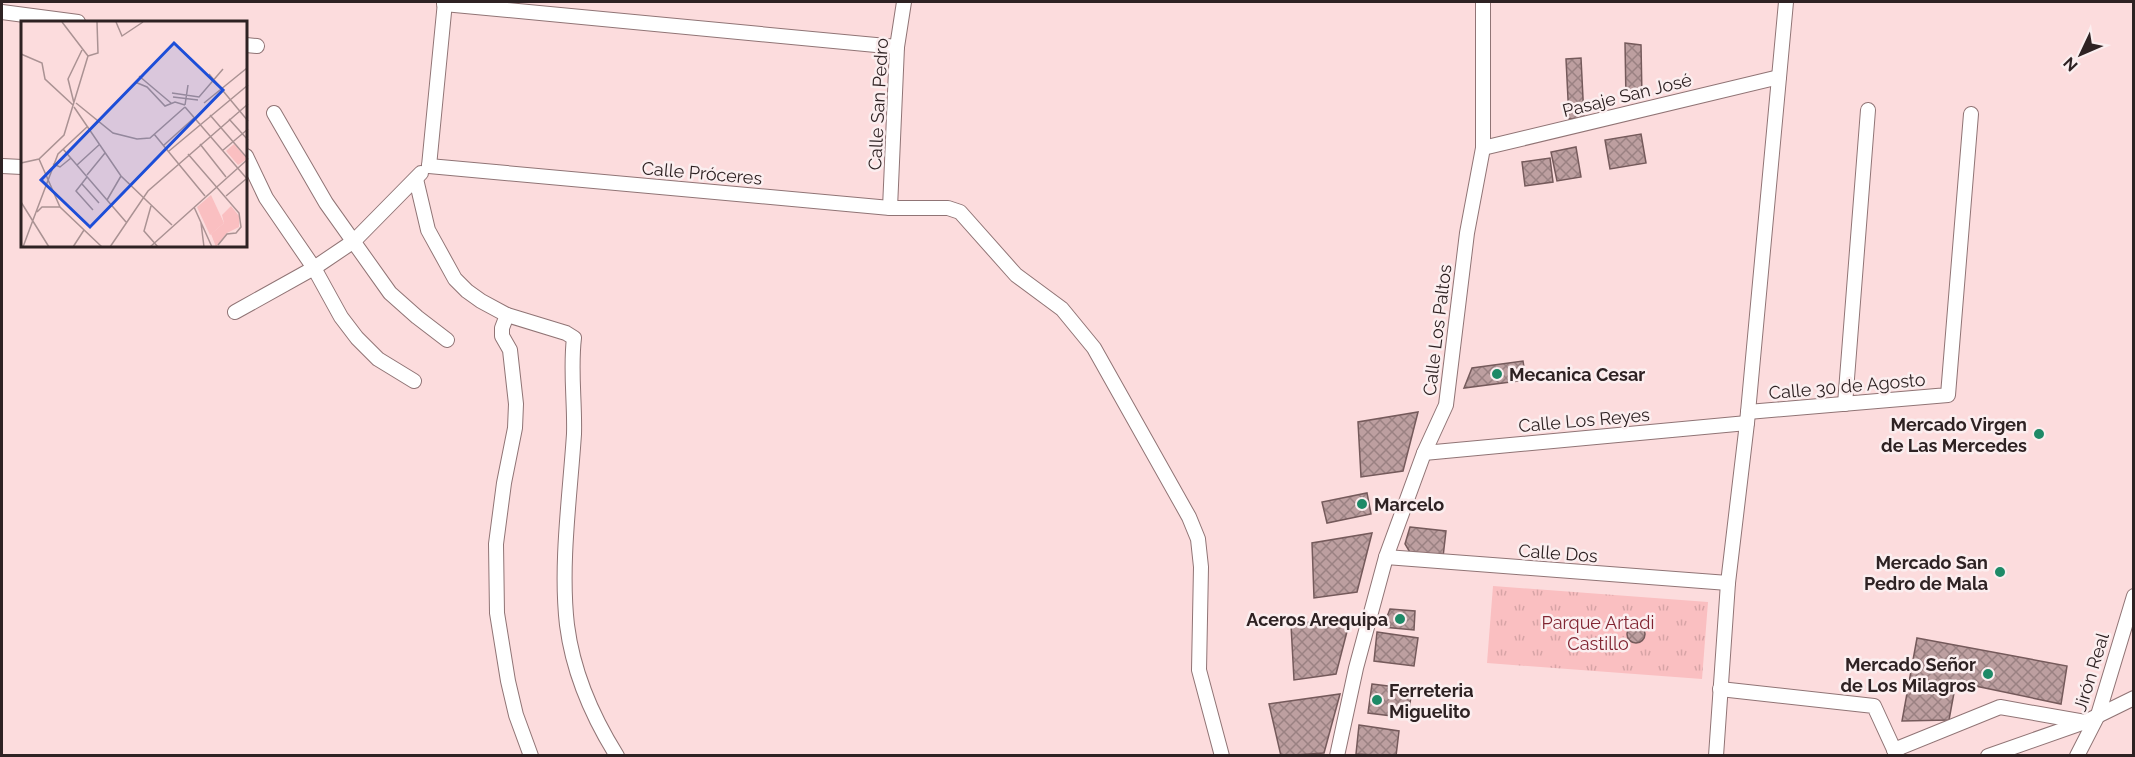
<svg xmlns="http://www.w3.org/2000/svg" width="2135" height="757" font-family="Raleway,sans-serif">
  <style>
    .park { fill: url(#park-tufts) }
    .building { fill: url(#building-cross-hatch); stroke: #755a5b; stroke-width: 1.5 }
    .lines { fill: none; stroke-linecap: round; stroke-linejoin: round }
    .minor-casing { stroke: #907475; stroke-width: 16 }
    .minor { stroke: #fff; stroke-width: 14 }
    .poi-dot { fill: #1e8a67; stroke: #fbeeef; stroke-width: 2 }
    .labels { text-anchor: middle; dominant-baseline: central; stroke-width: 5; stroke-linejoin: round; paint-order: stroke }
    .street-label { font-size: 18px; fill: #2e2223; stroke: #fbeeef }
    .poi-label { font-size: 18px; font-weight: bold; fill: #2e2223; stroke: #fbeeef; text-anchor: end }
    .park-label { font-size: 18px; fill: #812532; stroke: #fbeeef }
    .inset-road { fill: none; stroke: #aa9293; stroke-width: 1.5 }
    .view { fill: #1d4ed8; fill-opacity: 0.15; stroke: #1d4ed8; stroke-width: 3 }
    .inset-edge { fill: none; stroke: #2e2223; stroke-width: 3 }
  </style>
  <defs>
    <pattern id="park-tufts" width="24" height="20" patternUnits="userSpaceOnUse" patternTransform="scale(1.5)"><rect width="24" height="20" fill="#fabfc1"/><path d="M3 7l-1-3M5 7V3M7 7l1-3M15 17l-1-3M17 17v-4M19 17l1-3" fill="none" stroke="#d7a4a6"/></pattern>
    <pattern id="building-cross-hatch" width="8" height="8" patternUnits="userSpaceOnUse" patternTransform="scale(1.5)"><rect width="8" height="8" fill="#bd9fa0"/><path d="M0 0l8 8M0 8l8-8" fill="none" stroke="#9a8182"/></pattern>
  </defs>
  <rect width="100%" height="100%" fill="#fcdcdd"/>
  <path class="park" d="M1493,586L1708,602L1702,679L1487,663Z"/>
  <g class="building">
    <path d="M1625,43L1641,45L1642,97L1626,99Z"/>
    <path d="M1581,58L1584,118L1569,119L1566,59Z"/>
    <path d="M1641,134L1646,163L1610,169L1605,140Z"/>
    <path d="M1576,147L1581,177L1557,181L1551,152Z"/>
    <path d="M1550,158L1553,182L1525,186L1522,162Z"/>
    <path d="M1523,361L1526,380L1464,388L1472,368Z"/>
    <path d="M1418,412L1403,471L1361,477L1358,422Z"/>
    <path d="M1367,493L1371,514L1327,523L1322,502Z"/>
    <path d="M1410,527L1446,531L1443,557L1411,554L1405,544Z"/>
    <path d="M1372,533L1357,592L1314,598L1312,543Z"/>
    <path d="M1390,609L1415,611L1414,630L1383,627Z"/>
    <path d="M1351,616L1336,674L1294,680L1291,625Z"/>
    <circle cx="1636" cy="634" r="9"/>
    <path d="M1377,632L1418,638L1414,666L1374,661Z"/>
    <path d="M1917,638L2067,666L2061,704L1956,682L1949,720L1902,721Z"/>
    <path d="M1372,684L1412,689L1408,718L1368,713Z"/>
    <path d="M1340,694L1324,753L1281,756L1269,704Z"/>
    <path d="M1359,725L1399,731L1396,756L1356,754Z"/>
  </g>
  <g class="lines">
    <defs>
      <g id="minor">
        <path d="M444,4L897,47"/>
        <path d="M2,12L78,22"/>
        <path d="M246,45L257,46"/>
        <path d="M274,113L326,203L390,293L417,317L447,340"/>
        <path d="M1483,148L1779,77"/>
        <path d="M246,156L266,198L314,268L341,317L357,338L378,359L414,381"/>
        <path d="M2,166L22,167"/>
        <path d="M429,166L890,208H948L960,212L1016,275L1062,309L1094,348L1189,517L1198,539L1201,567L1199,670L1222,756"/>
        <path d="M429,166L445,2"/>
        <path d="M416,179L428,230L455,279L467,291L481,301L507,315L566,333L574,338C570,370 575,402 574,434C570,495 560,565 567,625C573,672 592,716 617,756"/>
        <path d="M890,208L897,47L904,2"/>
        <path d="M235,312L314,268L354,241L421,173"/>
        <path d="M507,315L502,328V336L510,350L516,404L515,428L504,483L496,544L497,613L508,681L516,715L531,756"/>
        <path d="M1845,404L1868,110"/>
        <path d="M1748,412L1948,395L1971,114"/>
        <path d="M1424,453L1747,423"/>
        <path d="M1386,557L1728,583"/>
        <path d="M1720,689L1874,706L1897,756"/>
        <path d="M1894,750L2000,707L2085,722"/>
        <path d="M1337,756L1356,668L1386,557L1424,453L1446,405L1467,233L1483,148V2"/>
        <path d="M1716,756L1728,583L1747,423L1786,2"/>
        <path d="M1988,756L2085,722L2134,698"/>
        <path d="M2077,756L2098,715L2134,596"/>
      </g>
    </defs>
    <use href="#minor" class="minor-casing"/>
    <use href="#minor" class="minor"/>
  </g>
  <g class="poi-dot">
    <circle cx="1497" cy="374" r="6"/>
    <circle cx="2039" cy="434" r="6"/>
    <circle cx="1362" cy="504" r="6"/>
    <circle cx="2000" cy="572" r="6"/>
    <circle cx="1400" cy="619" r="6"/>
    <circle cx="1988" cy="674" r="6"/>
    <circle cx="1377" cy="700" r="6"/>
  </g>
  <g class="labels">
    <g class="street-label">
      <text transform="translate(1627 95) rotate(-14)">Pasaje San José</text>
      <text transform="translate(878 104) rotate(-87)">Calle San Pedro</text>
      <text transform="translate(702 173) rotate(5)">Calle Próceres</text>
      <text transform="translate(1437 330) rotate(-83)">Calle Los Paltos</text>
      <text transform="translate(1847 386) rotate(-5)">Calle 30 de Agosto</text>
      <text transform="translate(1584 420) rotate(-5)">Calle Los Reyes</text>
      <text transform="translate(1558 553) rotate(4)">Calle Dos</text>
      <text transform="translate(2091 672) rotate(-73)">Jirón Real</text>
    </g>
    <g class="poi-label">
      <text x="1509" y="374" text-anchor="start">Mecanica Cesar</text>
      <text x="2027" y="424">Mercado Virgen<tspan x="2027" dy="21">de Las Mercedes</tspan></text>
      <text x="1374" y="504" text-anchor="start">Marcelo</text>
      <text x="1988" y="562">Mercado San<tspan x="1988" dy="21">Pedro de Mala</tspan></text>
      <text x="1388" y="619">Aceros Arequipa</text>
      <text x="1976" y="664">Mercado Señor<tspan x="1976" dy="21">de Los Milagros</tspan></text>
      <text x="1389" y="690" text-anchor="start">Ferreteria<tspan x="1389" dy="21">Miguelito</tspan></text>
    </g>
    <g class="park-label">
      <text x="1598" y="622">Parque Artadi<tspan x="1598" dy="21">Castillo</tspan></text>
    </g>
  </g>
  <g transform="translate(21 21)">
    <rect width="226" height="226" fill="#fcdcdd"/>
    <path d="M210,185L218,195V206L206,212L195,226L190,213L203,202L201,194Z" fill="#fabfc1"/>
    <path d="M213,123L226,138L217,144L205,130Z" fill="#fabfc1"/>
    <path d="M190,174L203,202L189,214L176,186Z" fill="#fabfc1"/>
    <path class="inset-road" d="M41,1L67,35M95,1L101,15L122,1M0,33L21,42L24,58L52,84M67,35L77,32L76,1M188,53L227,100M118,55L150,82M114,61L126,66L144,85L154,81L164,84M151,72L178,76L202,48M152,76L177,79M53,82L47,58L61,29M55,82L92,112L116,118L129,117L164,86M183,82L226,47M164,84L167,64M53,86L100,155L151,204M164,86L227,159M189,94L227,138M208,98L227,119M133,113L184,175M179,123L205,156M143,124L173,97M42,128L105,201M148,130L227,64M201,130L227,108M167,133L218,192L220,206L215,212L206,213L197,224M18,138L39,186L81,226M0,142L18,138L43,114L67,35M32,143L39,146L50,137M56,144L79,123M66,154L84,132M66,156L55,170L72,189M61,163L78,182M205,175L225,158M86,179L100,155M0,181L28,226M130,185L123,210L137,226M173,186L191,226M16,191L21,186H39M12,199L37,133L67,105M180,202L183,226M2,226L12,199M52,226L63,209M89,226L127,170L227,83M129,226L227,138"/>
    <path class="view" d="M153,22L202,69L69,206L20,159Z"/>
    <rect width="226" height="226" class="inset-edge"/>
  </g>
  <rect width="2135" height="757" fill="none" stroke="#2e2223" stroke-width="6"/>
  <g transform="translate(2081 54) rotate(226)" stroke="#fbeeef" stroke-width="4.5" paint-order="stroke">
  <path d="M0-4.5L10 22L0 15L-10 22Z" fill="#2e2223"/>
  <text y="-9" font-size="16" font-weight="bold" text-anchor="middle" fill="#2e2223">N</text>
  </g>
</svg>
